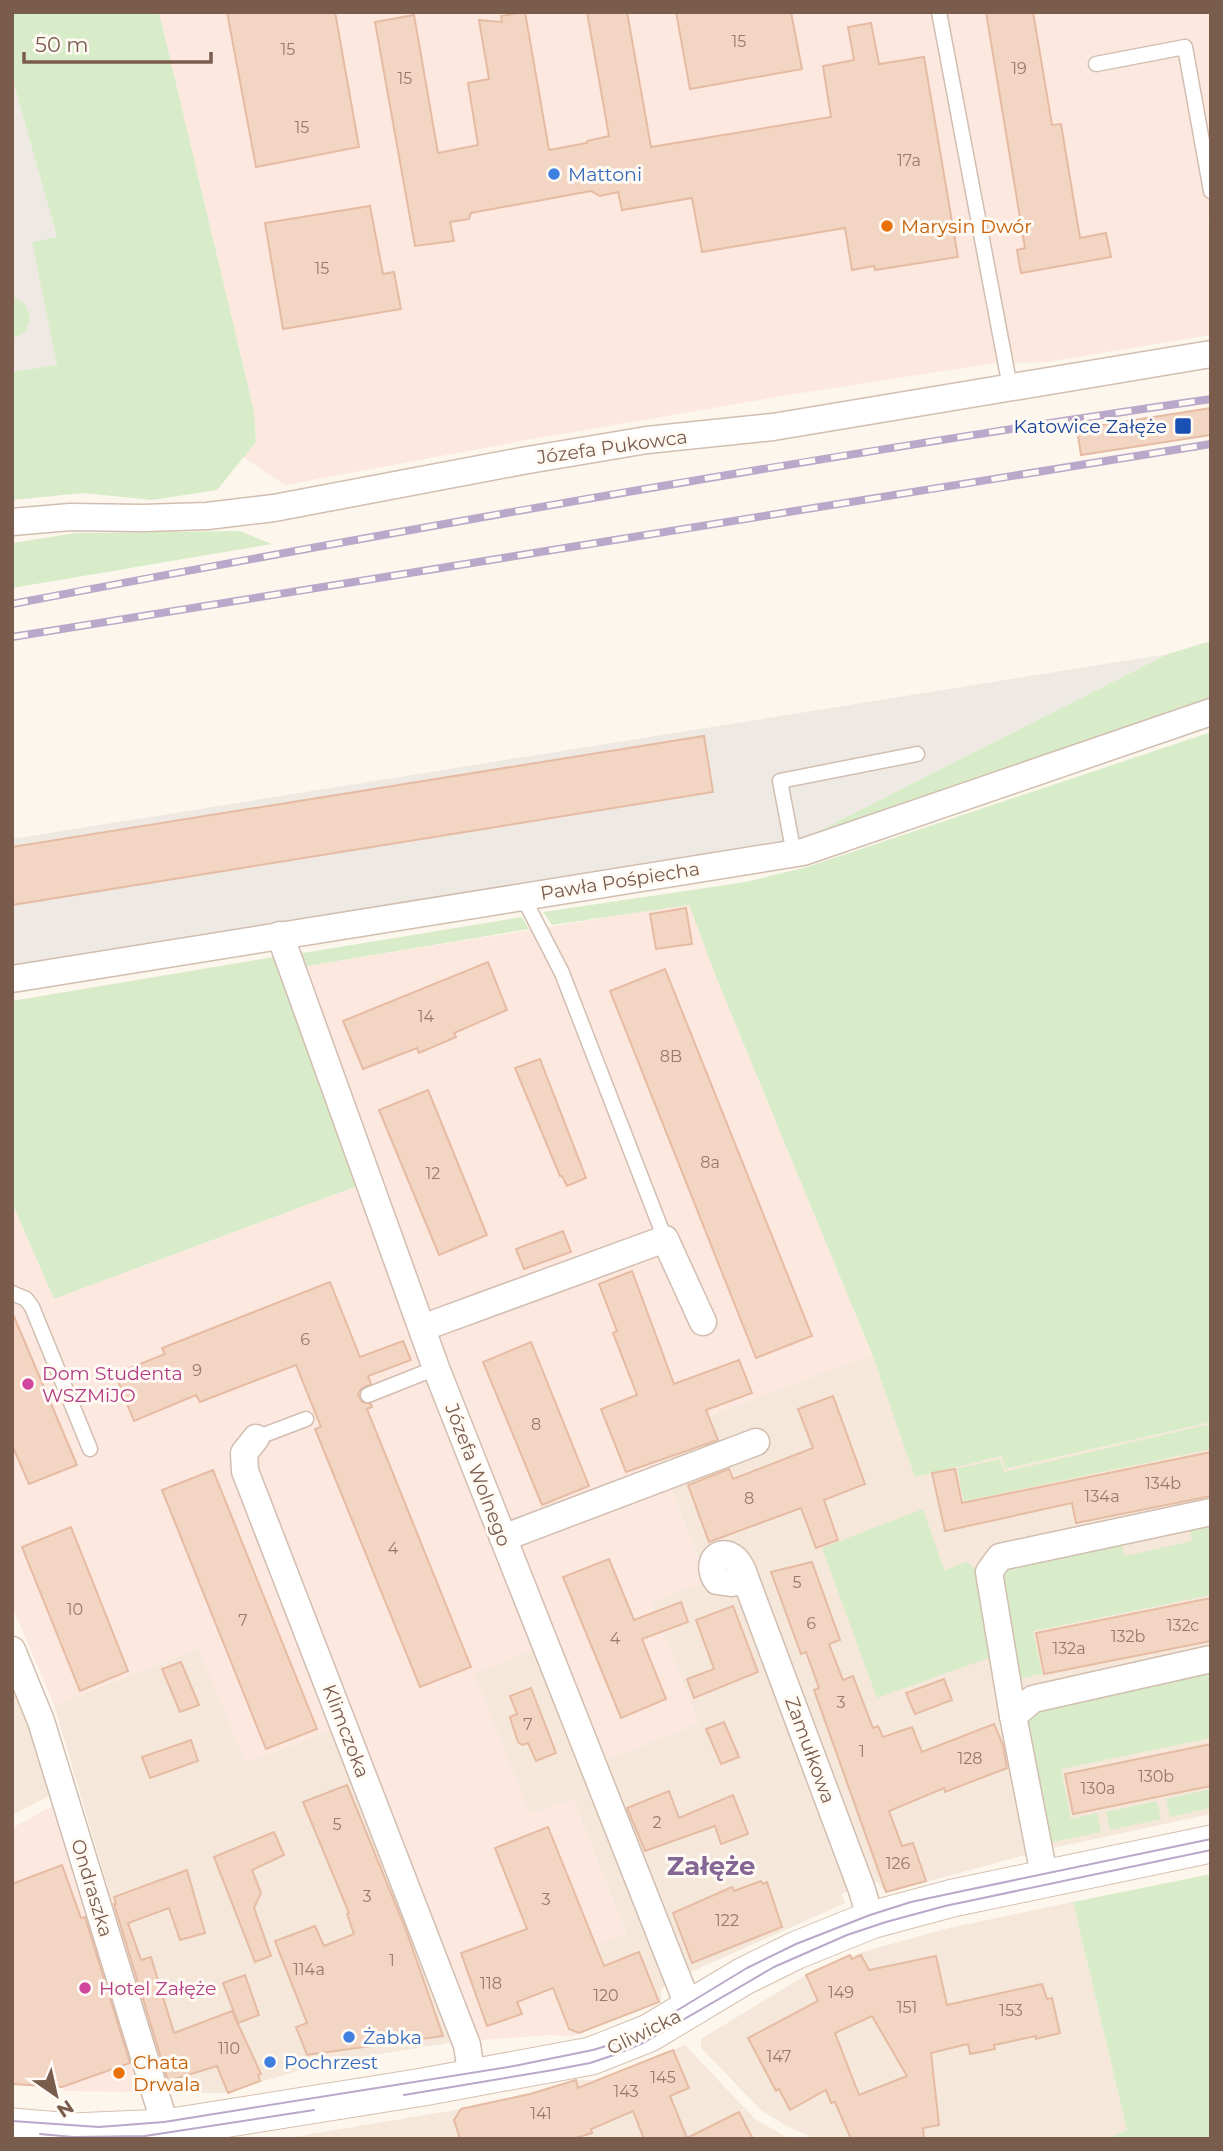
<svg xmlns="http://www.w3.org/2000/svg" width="1223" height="2151" font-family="Montserrat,sans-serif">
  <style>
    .residential { fill: #f5e8da }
    .commercial { fill: #fde8e0 }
    .industrial { fill: #efe9e4 }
    .green { fill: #d8ecc9 }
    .building { fill: #f3d5c3; stroke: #e6bba3; stroke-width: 2; fill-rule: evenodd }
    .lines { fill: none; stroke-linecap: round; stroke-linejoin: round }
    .lane-casing { stroke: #d1beb0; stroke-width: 17 }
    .street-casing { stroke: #d1beb0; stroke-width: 29 }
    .secondary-casing { stroke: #d6c0b0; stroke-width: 39 }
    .lane { stroke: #fff; stroke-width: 14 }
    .street { stroke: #fff; stroke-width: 26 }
    .secondary { stroke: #fff; stroke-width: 37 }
    .tram { stroke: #b9a8c9; stroke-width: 2 }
    .rail-casing { stroke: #b9a8c9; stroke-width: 8 }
    .rail { stroke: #fffaf3; stroke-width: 5; stroke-dasharray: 16; stroke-linecap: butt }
    .shop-dot { fill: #3f7fe0; stroke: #fffaf3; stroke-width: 2.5 }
    .food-dot { fill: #e8710a; stroke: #fffaf3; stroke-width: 2.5 }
    .transit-dot { fill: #1a4fb4; stroke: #fffaf3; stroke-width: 2.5 }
    .hotel-dot { fill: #d1479c; stroke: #fffaf3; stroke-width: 2.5 }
    .labels { text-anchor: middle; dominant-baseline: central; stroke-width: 6; stroke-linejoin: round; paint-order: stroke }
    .number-label { font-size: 16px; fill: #987a6a }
    .shop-label { font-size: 19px; fill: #366cbe; stroke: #fffaf3; text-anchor: start }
    .food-label { font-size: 19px; fill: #c56008; stroke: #fffaf3; text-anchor: start }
    .transit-label { font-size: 19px; fill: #164399; stroke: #fffaf3; text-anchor: end }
    .street-label { font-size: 19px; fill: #7a5c4d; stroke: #fffaf3 }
    .hotel-label { font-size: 19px; fill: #b23c85; stroke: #fffaf3; text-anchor: start }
    .district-label { font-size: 26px; font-weight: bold; fill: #846695; stroke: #fffaf3 }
  </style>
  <rect width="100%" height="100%" fill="#fdf6ec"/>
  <g class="residential">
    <path d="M872,1354L915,1476L1002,1456L1006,1469L1211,1422V1814L1044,1850L889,1892L883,1890L877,1882L867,1885L738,1542L698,1557L651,1438Z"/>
    <path d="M707,1581L713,1595L742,1585L858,1888L842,1894L845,1903L680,1977L596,1764L699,1723L651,1602Z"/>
    <path d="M539,1647L674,1980L661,1989V2001L572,2036L542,1966L626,1933L573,1799L530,1814L473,1673Z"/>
    <path d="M199,1648L246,1763L335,1728L461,2041L324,2063L224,2093H160L98,1893L108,1888L54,1705Z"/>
    <path d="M12,1673L55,1793L12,1815Z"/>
    <path d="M1073,1902L1127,2130L1107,2139H815L785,2125L761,2110L701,2048V2039L806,1975L862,1952L949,1928Z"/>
    <path d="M685,2045L755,2119L790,2139H281L461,2109L522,2096L575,2080H599Z"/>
  </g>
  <g class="commercial">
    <path d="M159,12H1211V220L1208,222L1211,240V335L1047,362L995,363L788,395L538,438L285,485L243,457L256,442L254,411Z"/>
    <path d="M689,904L716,977L872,1354L651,1438L663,1468L507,1529L435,1336L585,1255L430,1311L302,967Z"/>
    <path d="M357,1186L539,1647L474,1674L530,1814L573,1799L626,1934L542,1966L572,2036L550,2035L471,2041L348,1723L246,1763L198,1648L54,1705L12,1606V1203L54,1299Z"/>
    <path d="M668,1482L707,1581L651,1602L699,1723L596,1764L510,1542Z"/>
    <path d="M58,1803L150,2092L64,2091L12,1948V1828Z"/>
  </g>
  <g class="industrial">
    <path d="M12,77L57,237L33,242L57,365L12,372Z"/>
    <path d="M1168,654L805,838L12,968V839Z"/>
  </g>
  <g class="green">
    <path d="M12,12H159L254,411L256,442L217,490L152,500L83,493L12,500V372L57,365L32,242L57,237L12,77Z"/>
    <path d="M12,296L25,304L30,318L25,332L12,339Z"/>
    <path d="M240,531L272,544L12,588V543L76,533Z"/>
    <path d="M1211,641V702L805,838L1168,654Z"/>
    <path d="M1211,732V1422L1005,1469L1002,1456L915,1477L872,1354L716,977L689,905L552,925L543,912L746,882L807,867Z"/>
    <path d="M522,917L529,929L302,967L297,954Z"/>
    <path d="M274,957L357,1186L54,1299L12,1203V1001Z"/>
    <path d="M1211,1424V1449L964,1501L957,1469L1000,1459L1004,1472Z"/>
    <path d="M923,1509L944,1570L967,1562L980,1574L994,1656L877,1698L822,1548Z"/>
    <path d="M1211,1519V1595L1033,1631L1042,1674L1013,1680L995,1574L1003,1563L1120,1537L1125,1556L1192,1541L1189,1523Z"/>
    <path d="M1211,1664V1738L1061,1769L1071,1819L1097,1813L1101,1832L1044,1844L1021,1724L1028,1710Z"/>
    <path d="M1211,1789V1808L1170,1817L1166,1799Z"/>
    <path d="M1157,1801L1161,1819L1110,1830L1106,1812Z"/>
    <path d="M1211,1874V2139H1107L1127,2130L1073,1902Z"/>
  </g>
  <g class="building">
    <path d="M227,12H335L359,147L256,167Z"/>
    <path d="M525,12L549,150L587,143V141L609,136L587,12H627L651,147L831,117L823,66L854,60L848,27L871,23L879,64L924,57L958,257L875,270L874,266L852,270L845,228L702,252L692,198L622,210L618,192L600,196L591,191L471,213L469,219L450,222L454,241L415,246L375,22L414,15L438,153L478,145L468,83L489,79L479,20L502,22L501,16Z"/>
    <path d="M676,12H791L802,69L690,89Z"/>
    <path d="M986,12H1033L1052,125L1061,124L1080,238L1106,233L1111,257L1021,273L1017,250L1025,248Z"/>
    <path d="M370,206L383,274L394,272L401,309L283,329L265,223Z"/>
    <path d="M1211,408V435L1081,455L1077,429Z"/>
    <path d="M704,736L713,792L12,905V847Z"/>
    <path d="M686,908L692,944L656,949L650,914Z"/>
    <path d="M488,962L507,1010L454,1033L456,1037L419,1053L417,1048L363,1069L343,1021Z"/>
    <path d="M665,969L812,1336L756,1358L610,991Z"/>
    <path d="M540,1059L586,1178L567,1186L562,1176H560L515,1068Z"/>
    <path d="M428,1090L487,1235L439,1255L379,1110Z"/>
    <path d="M563,1231L571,1252L524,1269L516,1249Z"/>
    <path d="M632,1271L674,1384L739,1360L752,1393L706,1410L718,1440L626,1472L601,1409L637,1395L613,1333L617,1331L599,1284Z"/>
    <path d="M330,1282L360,1357L403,1341L411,1360L368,1376L371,1384L361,1389L358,1394L362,1402L371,1404L372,1407L367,1409L471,1667L420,1687L315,1429L321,1427L296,1365L200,1402L196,1395L134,1421L115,1374L165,1354L162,1348Z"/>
    <path d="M12,1312L77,1465L29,1484L12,1445Z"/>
    <path d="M531,1342L589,1486L542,1505L483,1362Z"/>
    <path d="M833,1396L865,1484L824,1500L838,1540L816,1548L801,1508L709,1542L688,1485L729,1469L733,1479L813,1448L798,1409Z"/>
    <path d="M1211,1452V1496L1076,1523L1072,1503L945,1531L932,1473L955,1469L962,1503Z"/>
    <path d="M213,1470L317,1729L266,1749L162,1490Z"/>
    <path d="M71,1527L128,1671L80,1691L22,1547Z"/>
    <path d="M609,1559L634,1620L681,1602L688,1622L642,1639L666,1699L621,1718L563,1577Z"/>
    <path d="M812,1562L840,1640L829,1644L843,1680L853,1676L873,1728L878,1726L883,1737L912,1727L922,1752L994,1724L1003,1745L1007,1768L945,1792L944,1788L889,1811L902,1846L913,1843L926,1881L886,1892L814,1690L819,1688L806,1652L801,1654L771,1572Z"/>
    <path d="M1211,1598V1641L1044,1674L1036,1633Z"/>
    <path d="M733,1606L758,1672L694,1698L687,1679L714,1669L696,1620Z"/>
    <path d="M181,1662L199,1705L180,1712L162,1669Z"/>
    <path d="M944,1679L952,1700L915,1714L906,1693Z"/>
    <path d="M531,1688L556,1753L536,1761L528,1743L522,1745L518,1742L511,1721L510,1717L517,1714L510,1696Z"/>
    <path d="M724,1722L739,1757L721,1764L706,1729Z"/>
    <path d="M191,1740L198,1761L150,1778L142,1757Z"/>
    <path d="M1211,1744V1786L1073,1814L1065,1774Z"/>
    <path d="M347,1785L406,1930L443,2036L307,2055L296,2027L307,2023L275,1941L315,1926L324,1946L354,1934L347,1914L349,1913L303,1802Z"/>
    <path d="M669,1791L679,1818L733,1795L748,1834L721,1844L715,1826L645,1851L627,1808Z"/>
    <path d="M548,1827L604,1966L639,1952L659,2002L579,2033L569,2029L553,1988L517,2002L522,2014L487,2026L461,1953L527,1929L495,1848Z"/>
    <path d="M274,1832L284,1855L252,1870L261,1893L254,1908L271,1956L255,1962L214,1857Z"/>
    <path d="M62,1865L81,1918L85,1917L130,2063L62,2087L12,2084V1884Z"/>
    <path d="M187,1870L205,1933L180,1940L169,1908L128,1923L141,1960L151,1957L174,2033L232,2011L261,2074L258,2075L260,2081L228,2093L217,2066L168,2081L114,1904H116L114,1897Z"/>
    <path d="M761,1881L763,1884L767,1882L782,1927L692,1963L673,1913L732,1887L734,1891Z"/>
    <path d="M850,1955L852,1959L861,1955L869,1970L936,1956L947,2005L1042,1984L1047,1999L1052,1998L1060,2033L1036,2039V2036L994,2045L995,2049L970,2054L968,2044L931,2053L939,2125L923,2128L924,2139H851L835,2102L831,2103L826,2090L790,2110L779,2089L776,2091L748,2038L818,2001L806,1975ZM872,2016L907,2076L859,2095L835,2033Z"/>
    <path d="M245,1975L259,2015L238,2023L223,1983Z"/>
    <path d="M673,2050L689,2088L670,2096L687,2138L739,2112L753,2139H644L633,2111L591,2129L592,2133L573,2139H460L454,2120L461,2109L530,2094L576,2080L578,2088Z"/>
  </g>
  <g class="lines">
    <defs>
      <g id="lane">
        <path d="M939,12L1010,387"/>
        <path d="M1096,64L1185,47L1211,191"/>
        <path d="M794,854L780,781L917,754"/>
        <path d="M523,897L562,973L665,1239"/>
        <path d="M12,1293L26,1299L32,1307L90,1449"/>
        <path d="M368,1395L436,1368"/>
        <path d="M256,1438L306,1419"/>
      </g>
      <g id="street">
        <path d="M12,522L70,517L143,518L207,516L274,508L522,461L647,440L773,427L1211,354"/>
        <path d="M280,935L436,1368L690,2010"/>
        <path d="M12,979L803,852L1211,712"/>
        <path d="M422,1328L665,1239L703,1322"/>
        <path d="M256,1438L244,1453L245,1471L467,2045L472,2078"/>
        <path d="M503,1538L756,1442"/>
        <path d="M746,1580L731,1583L717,1581C704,1562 720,1546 735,1559C740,1564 744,1573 746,1580L862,1890L871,1920"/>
        <path d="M12,1650L41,1721L166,2128"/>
        <path d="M1013,1716L1033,1699L1211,1659"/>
        <path d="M1045,1880L1013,1716L989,1572L1000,1557L1211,1512"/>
      </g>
      <path id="secondary" d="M12,2127L72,2132L166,2128L423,2087L591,2056L649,2033L744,1976L797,1950L871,1920L953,1898L1211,1844"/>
    </defs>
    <use href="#lane" class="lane-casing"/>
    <use href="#street" class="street-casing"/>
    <use href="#secondary" class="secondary-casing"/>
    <use href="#lane" class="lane"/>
    <use href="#street" class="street"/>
    <use href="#secondary" class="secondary"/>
    <g class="tram">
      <path d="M404,2095L553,2070L590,2063L617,2054L643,2043L774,1967L847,1935L886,1922L945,1906L1211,1850"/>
      <path d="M12,2121L99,2127L164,2122L514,2066L593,2050L622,2041L653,2025L747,1968L796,1944L870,1915L911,1902L953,1893L1211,1839"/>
      <path d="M40,2134L73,2137L145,2136L314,2110"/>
    </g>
    <defs>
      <g id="rail">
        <path d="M12,604C410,528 810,457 1211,399"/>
        <path d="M12,637L1211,444"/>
      </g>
    </defs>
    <use href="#rail" class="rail-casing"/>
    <use href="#rail" class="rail"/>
  </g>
  <g class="shop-dot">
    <circle cx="554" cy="174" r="7"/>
    <circle cx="349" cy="2037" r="7"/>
    <circle cx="270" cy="2062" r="7"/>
  </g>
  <g class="food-dot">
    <circle cx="887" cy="226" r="7"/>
    <circle cx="119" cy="2073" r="7"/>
  </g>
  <rect class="transit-dot" x="1174" y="417" width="18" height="18" rx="3.5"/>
  <g class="hotel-dot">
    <circle cx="28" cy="1384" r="7"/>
    <circle cx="85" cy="1988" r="7"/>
  </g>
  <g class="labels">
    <g class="number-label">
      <text x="739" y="41">15</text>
      <text x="288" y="49">15</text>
      <text x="1019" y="68">19</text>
      <text x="405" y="78">15</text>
      <text x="302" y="127">15</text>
      <text x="909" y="160">17a</text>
      <text x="322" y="268">15</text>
      <text x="426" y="1016">14</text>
      <text x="671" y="1056">8B</text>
      <text x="710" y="1162">8a</text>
      <text x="433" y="1173">12</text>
      <text x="305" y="1339">6</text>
      <text x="197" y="1370">9</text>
      <text x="536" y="1424">8</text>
      <text x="1163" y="1483">134b</text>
      <text x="1102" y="1496">134a</text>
      <text x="749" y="1498">8</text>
      <text x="393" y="1548">4</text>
      <text x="797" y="1582">5</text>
      <text x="75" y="1609">10</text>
      <text x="243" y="1620">7</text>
      <text x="811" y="1623">6</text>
      <text x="1183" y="1625">132c</text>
      <text x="1128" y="1636">132b</text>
      <text x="615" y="1638">4</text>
      <text x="1069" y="1648">132a</text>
      <text x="841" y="1702">3</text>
      <text x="528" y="1724">7</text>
      <text x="862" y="1751">1</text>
      <text x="970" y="1758">128</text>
      <text x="1156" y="1776">130b</text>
      <text x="1098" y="1788">130a</text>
      <text x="657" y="1822">2</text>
      <text x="337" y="1824">5</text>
      <text x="898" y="1863">126</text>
      <text x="367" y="1896">3</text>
      <text x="546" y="1899">3</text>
      <text x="727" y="1920">122</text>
      <text x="392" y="1960">1</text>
      <text x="309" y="1969">114a</text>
      <text x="491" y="1983">118</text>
      <text x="841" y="1992">149</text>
      <text x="606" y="1995">120</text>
      <text x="907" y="2007">151</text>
      <text x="1011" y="2010">153</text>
      <text x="229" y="2048">110</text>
      <text x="779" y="2056">147</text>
      <text x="663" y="2077">145</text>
      <text x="626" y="2091">143</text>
      <text x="541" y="2113">141</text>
    </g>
    <g class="shop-label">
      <text x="568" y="174">Mattoni</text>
      <text x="363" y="2037">Żabka</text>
      <text x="284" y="2062">Pochrzest</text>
    </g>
    <g class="food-label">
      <text x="901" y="226">Marysin Dwór</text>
      <text x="133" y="2062">Chata<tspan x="133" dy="22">Drwala</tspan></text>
    </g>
    <g class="transit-label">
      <text x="1167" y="426">Katowice Załęże</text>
    </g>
    <g class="street-label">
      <text transform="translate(612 447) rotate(-8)">Józefa Pukowca</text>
      <text transform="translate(620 881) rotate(-9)">Pawła Pośpiecha</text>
      <text transform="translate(478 1475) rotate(69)">Józefa Wolnego</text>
      <text transform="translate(346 1731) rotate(69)">Klimczoka</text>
      <text transform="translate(810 1750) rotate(70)">Zamułkowa</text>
      <text transform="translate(92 1888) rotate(73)">Ondraszka</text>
      <text transform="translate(644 2032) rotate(-26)">Gliwicka</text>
    </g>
    <g class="hotel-label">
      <text x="42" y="1373">Dom Studenta<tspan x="42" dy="22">WSZMiJO</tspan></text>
      <text x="99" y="1988">Hotel Załęże</text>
    </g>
    <g class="district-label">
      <text x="711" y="1866">Załęże</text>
    </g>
  </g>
  <rect width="1223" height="2151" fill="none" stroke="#7a5c4d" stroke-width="28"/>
  <g transform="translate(56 2095) rotate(146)" stroke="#fffaf3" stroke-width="5" paint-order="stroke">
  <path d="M0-5L12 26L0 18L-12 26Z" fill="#7a5c4d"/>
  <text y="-10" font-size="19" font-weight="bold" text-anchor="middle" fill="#7a5c4d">N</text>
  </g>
  <path d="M24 52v10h187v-10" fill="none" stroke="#7a5c4d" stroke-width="3.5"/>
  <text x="35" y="52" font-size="21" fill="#7a5c4d" stroke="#fffaf3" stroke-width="5" paint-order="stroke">50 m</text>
</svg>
